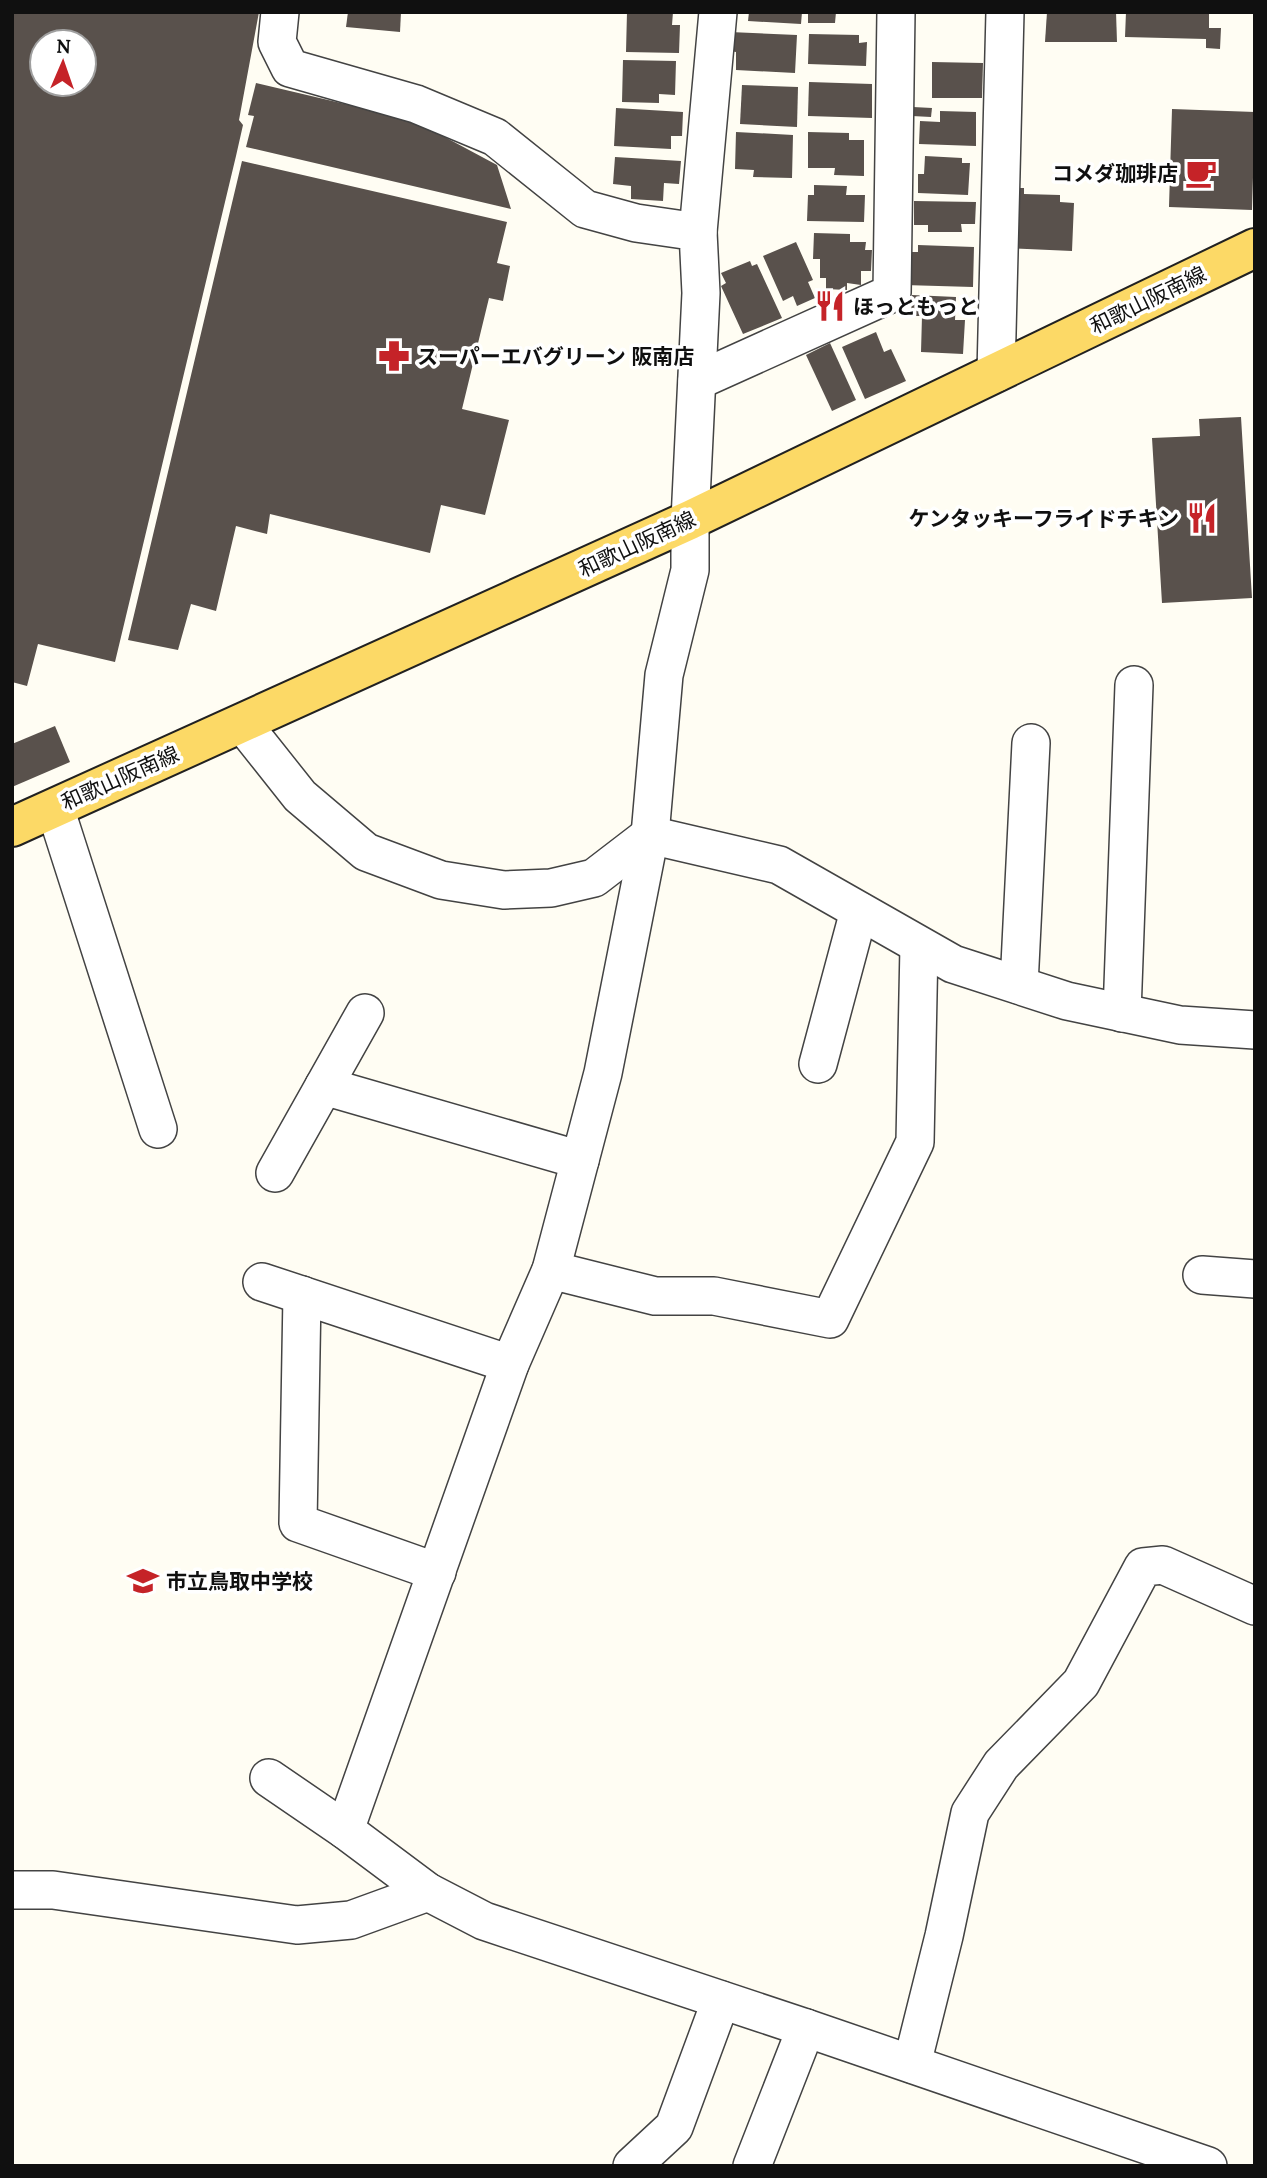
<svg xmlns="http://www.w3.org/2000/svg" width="1267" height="2178" font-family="Lora,'Noto Sans JP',serif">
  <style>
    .building { fill: #59514c; fill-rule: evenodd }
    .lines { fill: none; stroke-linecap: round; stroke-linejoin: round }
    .minor-casing { stroke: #434343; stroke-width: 40 }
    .major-casing { stroke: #212121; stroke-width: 42 }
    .minor { stroke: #fff; stroke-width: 37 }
    .major { stroke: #fcd966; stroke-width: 38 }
    .labels { text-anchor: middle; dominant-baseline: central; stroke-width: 7; stroke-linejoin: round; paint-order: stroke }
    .poi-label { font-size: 21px; font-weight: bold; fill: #101010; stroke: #fff; text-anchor: start }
    .street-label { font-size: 21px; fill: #101010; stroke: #fff }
  </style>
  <rect width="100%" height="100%" fill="#fffdf3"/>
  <g class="building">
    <path d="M12,12H259L239,120L243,125L236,156L115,662L38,644L27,686L12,682ZM42,42H84V84H42Z"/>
    <path d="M348,12H401L400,32L346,27Z"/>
    <path d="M627,12H673L672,25H680L679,53L626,52Z"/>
    <path d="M749,12H802L801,24L748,21Z"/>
    <path d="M808,12H836L835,23H808Z"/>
    <path d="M1047,12H1116L1117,42H1045Z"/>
    <path d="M1126,12H1209V28H1221L1220,49L1206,48V39L1125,37Z"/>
    <path d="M730,32L797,35L795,73L736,70V52L730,51Z"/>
    <path d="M809,34L859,35V43L867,42L866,66L808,64Z"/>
    <path d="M623,60L676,61L675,95L659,94V103L622,102Z"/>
    <path d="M932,62L983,63L982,98H932Z"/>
    <path d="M809,82L872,84V118L808,116Z"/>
    <path d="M256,83L413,120L497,165L511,209L246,147L254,116L248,115Z"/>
    <path d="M742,85L798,87L797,127L740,124Z"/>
    <path d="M913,107L932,108L931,117L912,116Z"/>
    <path d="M616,108L683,112L682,136H671V149L614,146Z"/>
    <path d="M1172,109L1255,112L1252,210L1169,207Z"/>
    <path d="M940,111L976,112V146L919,144L920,121L940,122Z"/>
    <path d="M736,132L793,135L792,178L753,177L754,170L735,169Z"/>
    <path d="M808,132L849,133V140H864V176L834,175L835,168H808Z"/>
    <path d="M925,156L962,158V163H970L968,195L918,193V174H924Z"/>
    <path d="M615,157L681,161L679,184L664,183L663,201L631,199V186L613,184Z"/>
    <path d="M242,161L507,222L497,263L510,266L503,301L489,298L462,409L509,420L485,515L441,505L430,553L270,514L267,534L236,526L216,611L191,604L178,650L128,640Z"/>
    <path d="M814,185L847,186L846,195H865L864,222L807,221L808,195H814Z"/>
    <path d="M1010,188H1024V194L1060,195V202L1074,203L1072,251L1008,248Z"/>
    <path d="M914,201L976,202L975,224H961L962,232H928V225H914Z"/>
    <path d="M814,233L850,234V242H866L865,250H872L871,271H861V285L847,283V290L826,289V278H820V259H813Z"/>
    <path d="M796,242L813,280L808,282L815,298L797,306L793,296L783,301L763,256Z"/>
    <path d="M918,245L974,247L973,287L904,285L910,252H918Z"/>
    <path d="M750,261L752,266L757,264L782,318L743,334L721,286L726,283L721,273Z"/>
    <path d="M912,295L956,297L955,320H965L963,354L921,352L922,316H911Z"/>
    <path d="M876,332L884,352L891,349L906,381L865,399L842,347Z"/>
    <path d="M830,343L856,400L832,411L806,355Z"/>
    <path d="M1241,417L1252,598L1162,603L1152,438L1200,436L1199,419Z"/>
    <path d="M55,726L70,762L12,787V744Z"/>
  </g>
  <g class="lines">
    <defs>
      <g id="minor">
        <path d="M280,12L277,42L290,68L416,104L495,137L585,209L636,223L698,232L701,293L690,520V570L664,675L650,835L603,1073L551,1270L510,1364L345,1830"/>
        <path d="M698,232L718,12"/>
        <path d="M996,373L1005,12"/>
        <path d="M697,381L892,293L896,12"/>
        <path d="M242,723L300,796L366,852L441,880L504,890L551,888L594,878L650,835"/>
        <path d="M55,808L158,1129"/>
        <path d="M650,835L779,865L953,964L1067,1001L1180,1025L1255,1030"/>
        <path d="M1019,985L1031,743"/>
        <path d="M1122,1013L1134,685"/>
        <path d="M818,1064L859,911"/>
        <path d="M324,1086L580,1160"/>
        <path d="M275,1173L365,1013"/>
        <path d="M551,1270L655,1296H714L830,1319L915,1142L919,946"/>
        <path d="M1202,1275L1255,1279"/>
        <path d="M262,1282L510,1364"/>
        <path d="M302,1295L298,1523L437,1572"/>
        <path d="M269,1778L345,1830L428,1892L484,1921L806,2028L1208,2166"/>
        <path d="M12,1890H53L297,1925L351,1920L428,1892"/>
        <path d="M912,2064L944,1936L970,1813L1001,1765L1081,1683L1143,1567L1163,1565L1255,1606"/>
        <path d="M632,2166L674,2127L721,2000"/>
        <path d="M752,2166L806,2028"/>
      </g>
      <path id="major" d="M12,827L690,520L1255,248"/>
    </defs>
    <use href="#minor" class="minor-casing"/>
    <use href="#major" class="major-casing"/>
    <use href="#minor" class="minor"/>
    <use href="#major" class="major"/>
  </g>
  <defs>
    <symbol id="cafe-bare" viewBox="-9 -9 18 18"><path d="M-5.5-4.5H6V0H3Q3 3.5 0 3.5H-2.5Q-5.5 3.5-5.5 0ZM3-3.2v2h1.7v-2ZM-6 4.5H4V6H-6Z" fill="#c52328" stroke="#fff" stroke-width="2.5" paint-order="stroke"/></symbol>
    <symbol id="restaurant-bare" viewBox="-9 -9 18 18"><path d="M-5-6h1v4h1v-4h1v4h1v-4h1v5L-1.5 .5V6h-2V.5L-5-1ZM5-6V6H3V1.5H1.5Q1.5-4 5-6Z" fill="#c52328" stroke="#fff" stroke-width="2.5" paint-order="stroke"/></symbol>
    <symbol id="pharmacy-bare" viewBox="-9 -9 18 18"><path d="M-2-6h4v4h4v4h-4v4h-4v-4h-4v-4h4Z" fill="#c52328" stroke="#fff" stroke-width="2.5" paint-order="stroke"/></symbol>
    <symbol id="school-bare" viewBox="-9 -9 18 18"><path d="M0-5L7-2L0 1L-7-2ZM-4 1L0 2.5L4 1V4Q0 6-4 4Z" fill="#c52328" stroke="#fff" stroke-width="2.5" paint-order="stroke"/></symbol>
  </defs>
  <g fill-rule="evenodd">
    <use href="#cafe-bare" x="1179" y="151" width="44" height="44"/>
    <use href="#restaurant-bare" x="808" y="284" width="44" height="44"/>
    <use href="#pharmacy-bare" x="372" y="334" width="44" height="44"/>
    <use href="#restaurant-bare" x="1180" y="496" width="44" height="44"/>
    <use href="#school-bare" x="121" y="1559" width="44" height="44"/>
  </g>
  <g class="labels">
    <g class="poi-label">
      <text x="1178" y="173" text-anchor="end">コメダ珈琲店</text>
      <text x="853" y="306">ほっともっと</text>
      <text x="417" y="356">スーパーエバグリーン 阪南店</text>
      <text x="1179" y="518" text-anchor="end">ケンタッキーフライドチキン</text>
      <text x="166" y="1581">市立鳥取中学校</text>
    </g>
    <g class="street-label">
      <text transform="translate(1148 300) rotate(-26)">和歌山阪南線</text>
      <text transform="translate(637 544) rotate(-25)">和歌山阪南線</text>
      <text transform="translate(120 778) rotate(-24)">和歌山阪南線</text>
    </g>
  </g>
  <rect width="1267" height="2178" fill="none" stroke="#101010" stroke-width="28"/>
  <g transform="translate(63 63) rotate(2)"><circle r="33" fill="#ffffff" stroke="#9f9f9f" stroke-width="2"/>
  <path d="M0-5L12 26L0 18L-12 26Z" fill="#c52328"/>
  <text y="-10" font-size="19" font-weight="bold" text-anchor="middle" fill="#101010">N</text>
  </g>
</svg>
